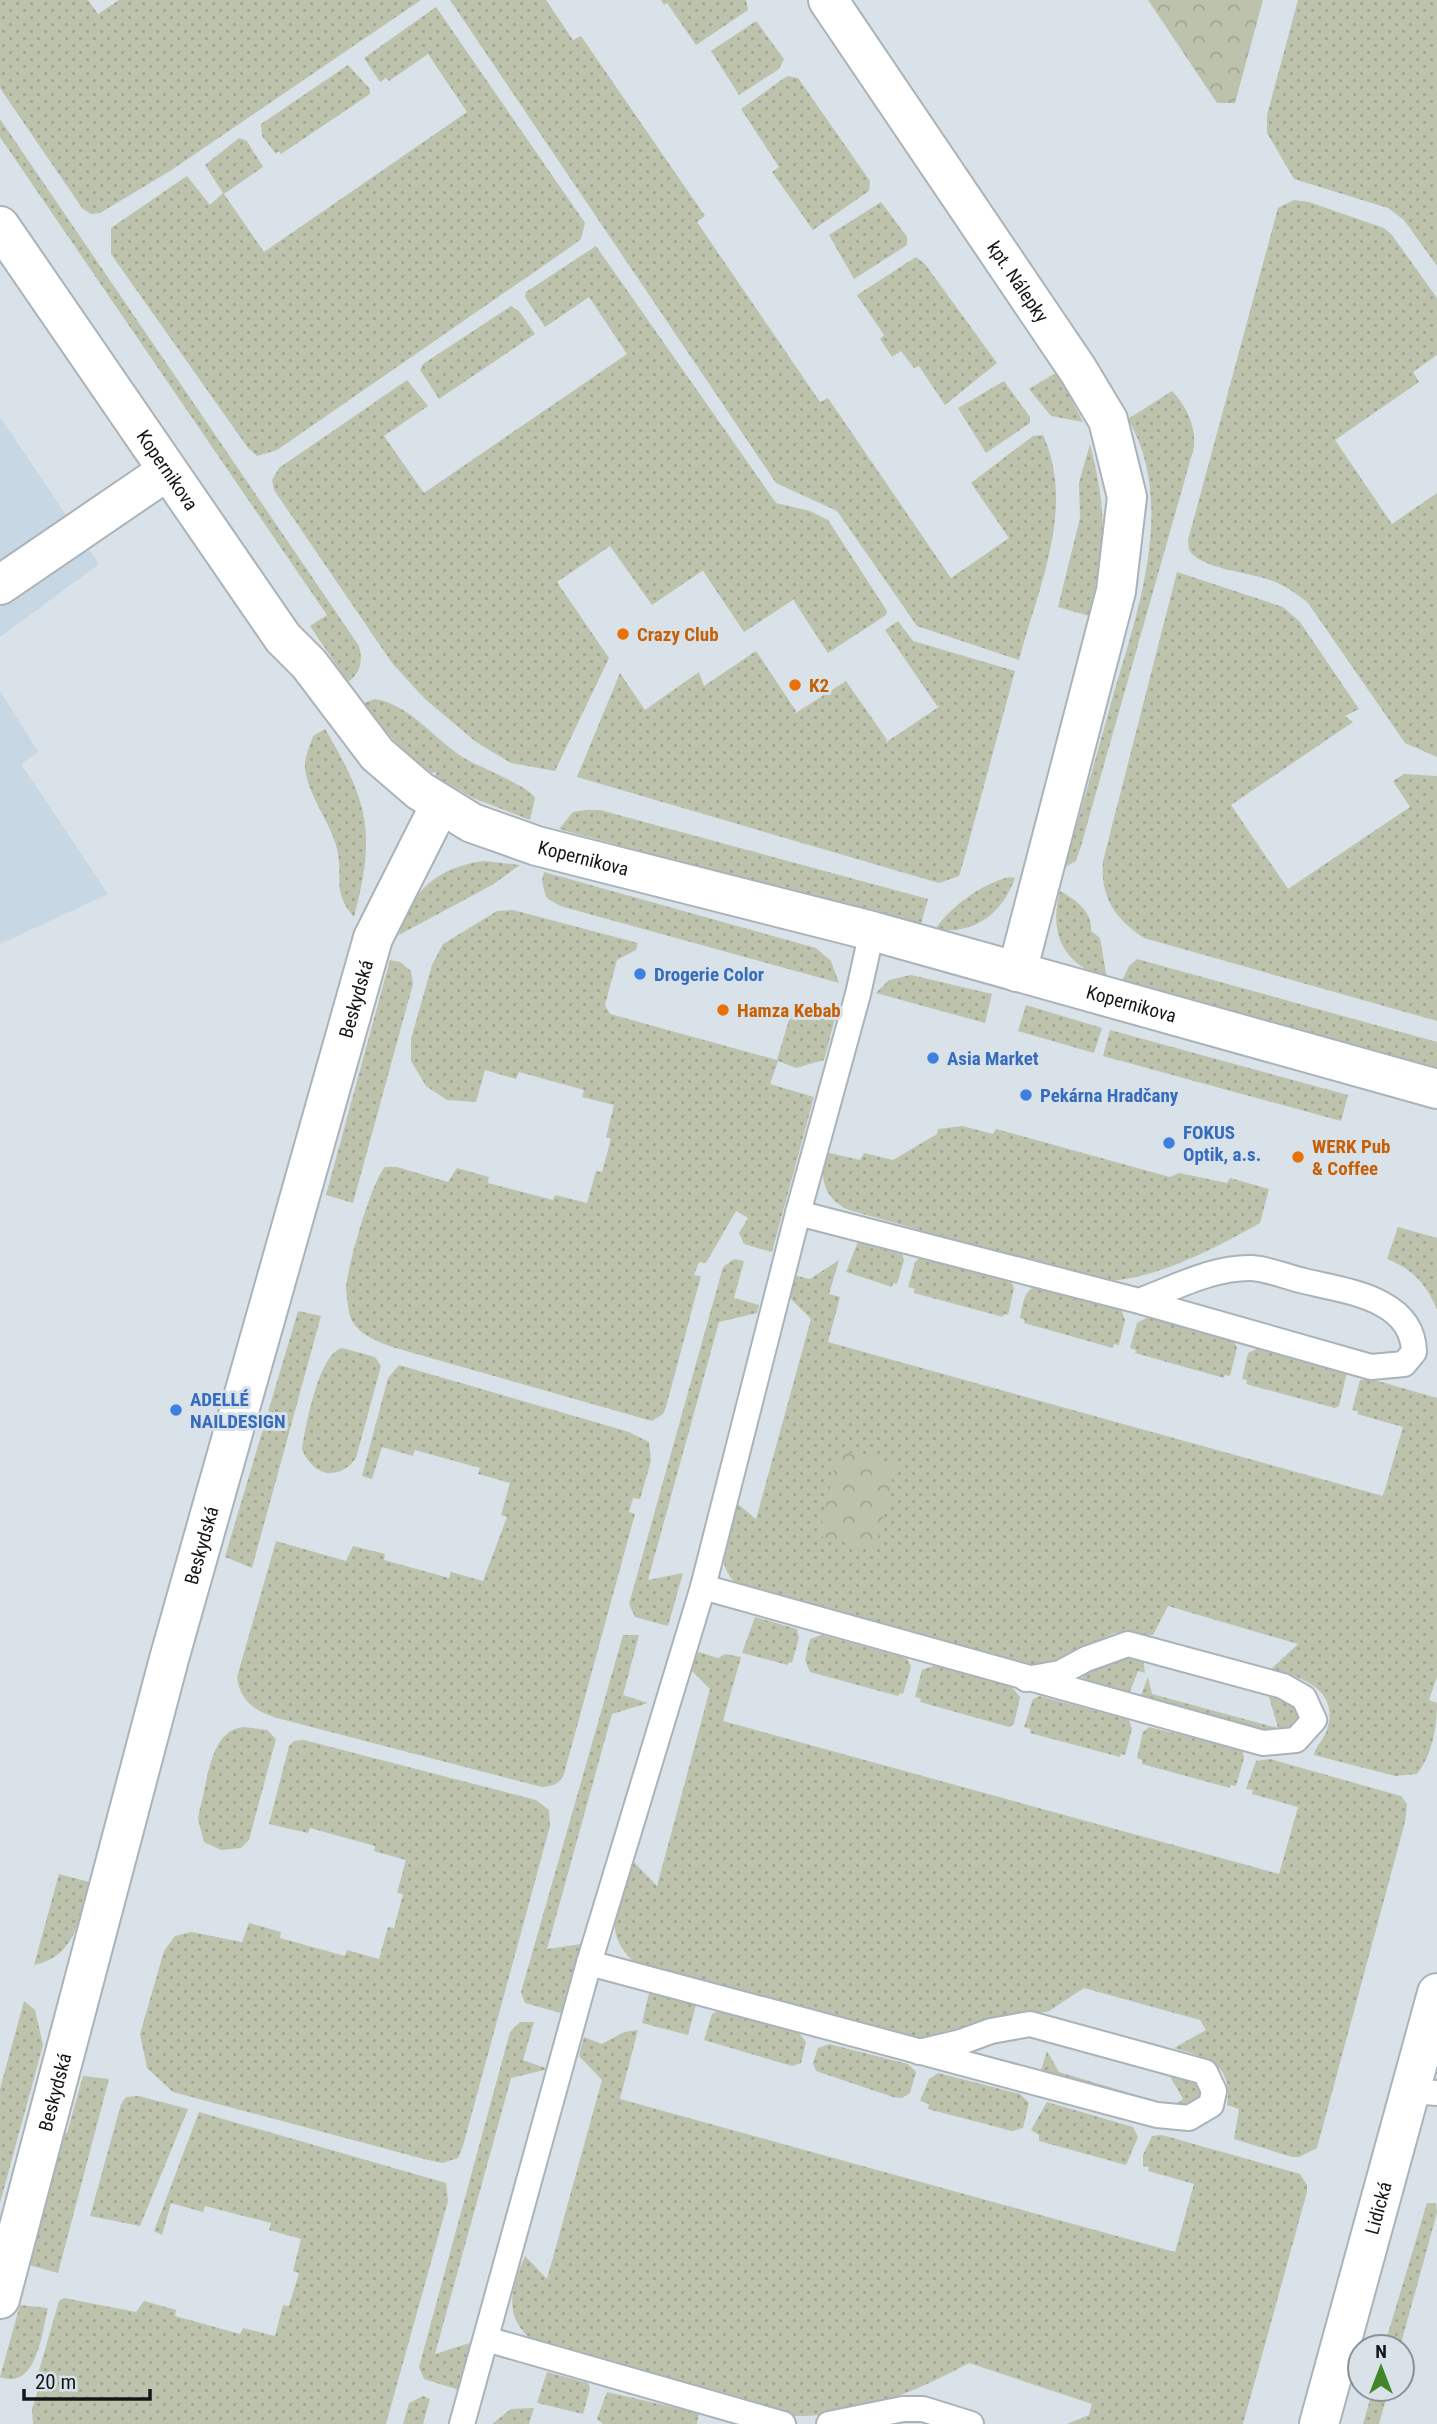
<svg xmlns="http://www.w3.org/2000/svg" width="1437" height="2424" font-family="'Roboto Condensed',sans-serif">
  <style>
    .built { fill: #c7d7e3 }
    .grass { fill: url(#grass-dots) }
    .park { fill: url(#park-crowns) }
    .lines { fill: none; stroke-linecap: round; stroke-linejoin: round }
    .service-casing { stroke: #aab3ba; stroke-width: 28 }
    .minor-casing { stroke: #aab3ba; stroke-width: 42 }
    .tertiary-casing { stroke: #aab3ba; stroke-width: 42 }
    .service { stroke: #fff; stroke-width: 24 }
    .minor { stroke: #fff; stroke-width: 38 }
    .tertiary { stroke: #fff; stroke-width: 38 }
    .food-dot { fill: #e8710a; stroke: #d9e2e9; stroke-width: 2.5 }
    .shop-dot { fill: #3f7fe0; stroke: #d9e2e9; stroke-width: 2.5 }
    .labels { text-anchor: middle; dominant-baseline: central; stroke-width: 6; stroke-linejoin: round; paint-order: stroke }
    .street-label { font-size: 19px; fill: #14171a; stroke: #d9e2e9 }
    .food-label { font-size: 19px; font-weight: bold; fill: #c56008; stroke: #d9e2e9; text-anchor: start }
    .shop-label { font-size: 19px; font-weight: bold; fill: #366cbe; stroke: #d9e2e9; text-anchor: start }
  </style>
  <defs>
    <pattern id="grass-dots" width="8" height="8" patternUnits="userSpaceOnUse" patternTransform="scale(1.75)"><rect width="8" height="8" fill="#bcc2ac"/><path d="M2 2h.1M6 6h.1" fill="none" stroke="#a1a693" stroke-width="1.8" stroke-linecap="round"/></pattern>
    <pattern id="park-crowns" width="20" height="18" patternUnits="userSpaceOnUse" patternTransform="scale(1.75)"><rect width="20" height="18" fill="#bcc2ac"/><path d="M2 6a3 3 0 1 1 6 0M12 15a3 3 0 1 1 6 0" fill="none" stroke="#a1a693"/></pattern>
  </defs>
  <rect width="100%" height="100%" fill="#d9e2e9"/>
  <g class="built">
    <path d="M0,417L99,564L0,637Z"/>
    <path d="M0,691L38,752L21,764L108,894L0,944Z"/>
  </g>
  <g class="grass">
    <path d="M0,0H88L98,14L119,0H421L170,171L100,213L91,214L82,208L0,88Z"/>
    <path d="M450,0H546L573,40L581,36L705,216L697,222L820,402L828,398L951,578L1009,538L971,483L1033,436L1043,435C1076,507 1038,589 1019,660L917,626L837,511L776,483Z"/>
    <path d="M661,0H746L748,10L696,45L667,3L664,5Z"/>
    <path d="M1298,0H1437V266L1404,220L1388,208L1294,179L1267,133V115Z"/>
    <path d="M436,7L585,223L581,239L569,248L277,450L257,456L248,448L111,254V228L187,176L210,205L223,193L205,165L239,138L247,141L263,167L224,194L264,252L467,112L428,54L389,81L386,78L380,82L364,58Z"/>
    <path d="M756,21L784,59L779,69L739,95L711,51Z"/>
    <path d="M348,65L370,89V94L281,154L279,151L276,154L262,136L261,124Z"/>
    <path d="M787,76L798,78L870,181L869,191L813,230L772,172L779,167L741,109Z"/>
    <path d="M0,119L359,646C363,660 361,673 348,682L310,626L327,615L0,137Z"/>
    <path d="M1294,200L1309,202L1384,228L1392,235L1437,298V355L1413,372L1419,382L1335,440L1392,524L1437,493V757L1405,743L1308,603C1296,593 1284,585 1270,580C1248,572 1201,569 1189,550L1188,540L1278,208Z"/>
    <path d="M881,202L907,237V245L854,279L829,235Z"/>
    <path d="M596,246L776,503L810,511L828,520L887,611L886,615L828,653L794,601L796,598L744,632L703,571L705,569L652,605L610,546L557,582L609,658L555,771L511,763L476,742L425,699L392,663L274,490L272,480L279,468L407,380L428,406L384,436L424,493L627,354L589,297L545,327L525,297L526,292Z"/>
    <path d="M916,257L925,264L997,363L945,405L919,366L914,368L901,351L892,357L880,339L884,335L857,295Z"/>
    <path d="M511,306L519,311L535,334L439,399L420,370L423,364Z"/>
    <path d="M1057,372L1083,422L1051,416L1029,389Z"/>
    <path d="M1004,381L1030,417V423L986,453L958,408Z"/>
    <path d="M1172,391C1187,407 1196,426 1194,447L1081,846L1076,861L1065,867C1080,813 1096,758 1111,703C1136,616 1178,505 1128,419Z"/>
    <path d="M1090,444C1108,516 1106,544 1089,616L1058,607L1080,518L1079,483Z"/>
    <path d="M1177,572L1283,607L1300,622L1359,709L1345,716L1353,722L1231,805L1288,889L1410,807L1393,781L1404,774L1437,776V1021L1144,938C1115,919 1100,897 1103,861Z"/>
    <path d="M898,621L913,641L1015,671L965,856L959,876L939,883L577,777L620,673L645,710L699,672L704,686L756,651L796,711L794,714L846,681L887,740L885,743L940,706H937L885,630Z"/>
    <path d="M375,699C409,704 434,739 464,758C479,767 529,786 535,798L530,820L473,798L435,776L437,772L432,773C404,752 383,732 364,703Z"/>
    <path d="M325,729C369,803 376,833 354,917C330,890 345,876 336,845C328,819 308,795 305,768C304,758 310,746 313,736Z"/>
    <path d="M585,810H600L928,899L920,927L559,829L573,812Z"/>
    <path d="M484,861L520,865L492,885L399,935C411,890 438,867 484,861Z"/>
    <path d="M544,872L816,948L831,961L839,983L560,906L546,897L542,881Z"/>
    <path d="M1010,877L1015,878C1001,915 975,934 935,930C949,907 983,883 1010,877Z"/>
    <path d="M1060,891C1075,899 1093,912 1091,931L1100,938L1107,979C1065,964 1048,937 1060,891Z"/>
    <path d="M513,910L638,943L636,950L617,960L605,1005L610,1014L777,1060L790,1016L815,1007L837,1011L824,1060L796,1068L778,1061L770,1084L814,1097L772,1252L744,1244L739,1233L748,1218L736,1211L706,1263L699,1262L694,1275L701,1276L666,1407L663,1414L652,1421L392,1347C377,1341 356,1334 350,1316C348,1309 347,1297 346,1290C346,1270 372,1180 385,1167H397L448,1182L457,1168L489,1177L488,1183L553,1200L555,1195L587,1203L596,1171L602,1172L611,1139L606,1137L614,1105L582,1097L584,1090L519,1072L516,1079L485,1070L476,1102L447,1100L426,1086L411,1061V1039L432,965L443,944L497,911Z"/>
    <path d="M1137,959L1437,1042V1070L1121,983L1129,966Z"/>
    <path d="M390,960L400,962L411,971L413,984L353,1203L326,1195Z"/>
    <path d="M911,975L992,994L985,1023L876,993L889,980Z"/>
    <path d="M1026,1005L1102,1028L1094,1053L1018,1031Z"/>
    <path d="M1110,1030L1348,1095L1341,1121L1103,1056Z"/>
    <path d="M962,1126L993,1134L996,1129L1170,1177L1179,1173L1227,1183L1230,1178L1269,1189L1260,1223C1215,1248 1154,1281 1102,1281L849,1210C823,1198 820,1179 825,1152L860,1160L864,1153L893,1160L937,1134L938,1129Z"/>
    <path d="M1398,1227L1437,1238V1310C1427,1285 1413,1269 1387,1259Z"/>
    <path d="M859,1239L901,1250L904,1260L897,1284L893,1283L892,1287L846,1272Z"/>
    <path d="M920,1257L1010,1279L1014,1288L1008,1315L1004,1314L1003,1317L914,1293L915,1289L908,1287L915,1262Z"/>
    <path d="M734,1259L744,1261L734,1298L759,1305L757,1313L719,1322L648,1580L683,1573L668,1626L635,1617L629,1604L723,1267Z"/>
    <path d="M839,1260L829,1294L840,1297L828,1342L1383,1496L1403,1427L1357,1414L1358,1411L1352,1410L1360,1380L1371,1379L1437,1398V1677L1429,1700L1437,1703C1437,1728 1432,1755 1417,1774L1395,1776L1314,1755C1315,1746 1324,1740 1327,1730C1340,1689 1301,1676 1270,1670L1298,1644L1168,1606L1153,1635L1114,1633L1050,1665L1025,1667L739,1586C711,1564 726,1529 732,1499L756,1519L811,1319L787,1295L792,1275L810,1279Z"/>
    <path d="M1038,1286L1121,1309L1125,1320L1119,1345L1114,1344L1113,1348L1024,1323L1025,1320L1020,1318C1023,1305 1023,1289 1038,1286Z"/>
    <path d="M298,1311L321,1316L252,1568L225,1557Z"/>
    <path d="M1150,1316L1233,1339L1237,1348L1230,1376L1225,1375L1224,1378L1135,1353L1136,1350L1130,1348L1137,1323Z"/>
    <path d="M1261,1347L1347,1372L1339,1406L1335,1408L1246,1384L1247,1380L1242,1379L1248,1353Z"/>
    <path d="M342,1348L375,1357L381,1366L356,1458C339,1482 312,1476 302,1449C305,1427 319,1353 342,1348Z"/>
    <path d="M399,1365L629,1432L649,1442L651,1461L640,1499L633,1498L629,1512L635,1514L564,1774C560,1784 553,1786 542,1787L277,1718C255,1711 240,1701 237,1677L276,1541L346,1561L353,1546L385,1554L384,1560L449,1578L451,1572L483,1581L507,1517L501,1515L510,1483L478,1474L480,1468L415,1450L413,1456L382,1447L372,1479L362,1476L388,1378Z"/>
    <path d="M755,1617L797,1629L799,1638L792,1663L789,1662L788,1665L742,1653Z"/>
    <path d="M623,1635H639L623,1695L648,1703L612,1714L547,1949L581,1944L561,2013L525,2003L521,1992Z"/>
    <path d="M822,1635L907,1658L911,1667L903,1694L900,1693L898,1696L810,1672L805,1660L810,1639Z"/>
    <path d="M689,1649L718,1658L725,1654L741,1657L723,1721L1279,1874L1298,1807L1252,1794L1253,1790L1246,1789L1256,1761L1270,1759L1401,1796L1407,1804L1405,1822L1317,2148L1299,2157H1292L1234,2139L1239,2109L1227,2105C1233,2063 1208,2058 1174,2048L1206,2030L1200,2020L1084,1988L1049,2011L927,2040H910L634,1962C598,1930 621,1899 633,1861L657,1886L710,1689L686,1665Z"/>
    <path d="M1120,1656L1143,1657L1145,1673L1138,1671L1129,1694L1083,1681V1674Z"/>
    <path d="M936,1665L1012,1687L1020,1697L1014,1724L1009,1727L920,1702L921,1699L915,1697L922,1670Z"/>
    <path d="M1148,1677L1152,1694L1278,1728L1268,1693L1289,1697L1305,1718L1282,1737L1140,1698Z"/>
    <path d="M1040,1696L1129,1720L1132,1729L1125,1755L1121,1754L1120,1757L1030,1733L1031,1729L1024,1727L1033,1699Z"/>
    <path d="M244,1727L267,1730L276,1739L249,1840L241,1848L221,1850L204,1842L198,1819L200,1808C208,1781 210,1729 244,1727Z"/>
    <path d="M1149,1727L1242,1750L1244,1758L1236,1786L1231,1785L1230,1788L1142,1764V1760L1137,1758L1143,1732Z"/>
    <path d="M304,1740L536,1800L549,1810L550,1826L463,2146L458,2158L442,2163L424,2159L173,2092L147,2068L140,2034L164,1951L175,1936L191,1932L242,1942L249,1923L281,1932L280,1938L345,1956L347,1950L379,1959L388,1927L394,1928L403,1894L397,1893L406,1860L374,1851L375,1846L310,1828L308,1833L269,1824L289,1746L294,1741Z"/>
    <path d="M59,1874L89,1882C79,1918 77,1956 34,1965Z"/>
    <path d="M649,1993L696,2005L688,2035L642,2023Z"/>
    <path d="M24,2001L35,2010L43,2045L0,2203V2089Z"/>
    <path d="M718,2011L799,2033L806,2042L801,2063L792,2066L704,2040L712,2014Z"/>
    <path d="M520,2022H534L523,2060L548,2069L511,2078L435,2354L473,2342L459,2390L424,2379L419,2367L510,2032Z"/>
    <path d="M638,2030L620,2099L1175,2252L1194,2184L1148,2171L1149,2167L1143,2166V2155L1152,2136L1162,2135L1300,2174L1307,2185V2192L1243,2424H1067L1089,2415L1092,2404L969,2363C910,2395 844,2422 777,2415L531,2339C502,2315 512,2286 525,2256L547,2279L602,2080L579,2056L584,2037L602,2044L624,2032Z"/>
    <path d="M829,2044L908,2064L916,2072L910,2093L902,2098L893,2097L816,2071L813,2063L818,2048Z"/>
    <path d="M1047,2051L1059,2072L1173,2106L1183,2099L1167,2071L1198,2083L1204,2095L1192,2113L1040,2074Z"/>
    <path d="M938,2073L1020,2094L1029,2103L1023,2128L1012,2131L928,2109L929,2104L920,2101L929,2079Z"/>
    <path d="M83,2076L109,2079L58,2273L21,2263L52,2131L67,2133Z"/>
    <path d="M139,2096L188,2109L140,2226L90,2216L121,2104L126,2097Z"/>
    <path d="M1047,2102L1133,2127L1138,2137L1126,2165L1039,2141V2135L1031,2130Z"/>
    <path d="M199,2112L446,2183L448,2201L386,2424H33L32,2409L41,2380L38,2374L59,2301L64,2298L136,2312L144,2301L176,2310L175,2316L240,2334L243,2328L275,2336L283,2305L289,2306L299,2273L293,2271L301,2239L269,2230L271,2223L205,2206L203,2212L171,2203L162,2235L154,2231Z"/>
    <path d="M1427,2203H1436L1437,2213L1400,2347H1384Z"/>
    <path d="M20,2305L48,2308C42,2332 37,2391 0,2377Z"/>
    <path d="M547,2372L588,2383L590,2388L583,2414L537,2403Z"/>
    <path d="M1373,2389H1389L1379,2424H1363Z"/>
    <path d="M607,2392L699,2413L697,2424H603L597,2419Z"/>
    <path d="M423,2396L430,2399L423,2424H403L409,2403Z"/>
    <path d="M534,2408L529,2424H492L511,2409Z"/>
  </g>
  <g class="park">
    <path d="M1148,0H1263L1235,103H1217Z"/>
    <path d="M839,1450L896,1464L875,1550L819,1536Z"/>
  </g>
  <g class="lines">
    <defs>
      <g id="service">
        <path d="M798,1213L1139,1301L1371,1367L1404,1364L1414,1352C1413,1298 1345,1291 1304,1281C1287,1277 1268,1269 1252,1268C1212,1267 1175,1288 1139,1301"/>
        <path d="M703,1587L1263,1743L1296,1740L1314,1720L1304,1698L1283,1686L1128,1644L1086,1659L1060,1673L1026,1679"/>
        <path d="M589,1963L1157,2115L1189,2118L1211,2105L1214,2091L1205,2072L1030,2024L991,2031L961,2042L919,2052"/>
        <path d="M1410,2091L1437,2093"/>
        <path d="M486,2339L783,2424"/>
        <path d="M462,2424L589,1963L703,1587L798,1213L858,994L872,931"/>
        <path d="M829,2424L903,2409H923L971,2424"/>
      </g>
      <g id="minor">
        <path id="s1" d="M828,0L1078,370L1108,420L1127,497L1116,591L1017,972"/>
        <path id="s2" d="M0,226L283,638L309,664L377,754L420,791L472,823L537,846L872,931L1437,1089"/>
        <path d="M0,585L167,471"/>
        <path id="s3" d="M0,2299L169,1659L373,938L440,805"/>
      </g>
      <g id="tertiary">
        <path id="s4" d="M1319,2424L1437,1993"/>
      </g>
    </defs>
    <use href="#service" class="service-casing"/>
    <use href="#minor" class="minor-casing"/>
    <use href="#tertiary" class="tertiary-casing"/>
    <use href="#service" class="service"/>
    <use href="#minor" class="minor"/>
    <use href="#tertiary" class="tertiary"/>
  </g>
  <g class="food-dot">
    <circle cx="623" cy="634" r="7"/>
    <circle cx="795" cy="685" r="7"/>
    <circle cx="723" cy="1010" r="7"/>
    <circle cx="1298" cy="1157" r="7"/>
  </g>
  <g class="shop-dot">
    <circle cx="640" cy="974" r="7"/>
    <circle cx="933" cy="1058" r="7"/>
    <circle cx="1026" cy="1095" r="7"/>
    <circle cx="1169" cy="1143" r="7"/>
    <circle cx="176" cy="1410" r="7"/>
  </g>
  <g class="labels">
    <g class="street-label">
      <text stroke="none"><textPath href="#s1" startOffset="340">kpt. Nálepky</textPath></text>
      <text stroke="none"><textPath href="#s2" startOffset="296">Kopernikova</textPath></text>
      <text stroke="none"><textPath href="#s2" startOffset="884">Kopernikova</textPath></text>
      <text stroke="none"><textPath href="#s3" startOffset="1348">Beskydská</textPath></text>
      <text stroke="none"><textPath href="#s2" startOffset="1451">Kopernikova</textPath></text>
      <text stroke="none"><textPath href="#s3" startOffset="780">Beskydská</textPath></text>
      <text stroke="none"><textPath href="#s3" startOffset="214">Beskydská</textPath></text>
      <text stroke="none"><textPath href="#s4" startOffset="224">Lidická</textPath></text>
    </g>
    <g class="food-label">
      <text x="637" y="634">Crazy Club</text>
      <text x="809" y="685">K2</text>
      <text x="737" y="1010">Hamza Kebab</text>
      <text x="1312" y="1146">WERK Pub<tspan x="1312" dy="22">&amp; Coffee</tspan></text>
    </g>
    <g class="shop-label">
      <text x="654" y="974">Drogerie Color</text>
      <text x="947" y="1058">Asia Market</text>
      <text x="1040" y="1095">Pekárna Hradčany</text>
      <text x="1183" y="1132">FOKUS<tspan x="1183" dy="22">Optik, a.s.</tspan></text>
      <text x="190" y="1399">ADELLÉ<tspan x="190" dy="22">NAILDESIGN</tspan></text>
    </g>
  </g>
  <g transform="translate(1381 2368)"><circle r="33" fill="#d9e2e9" stroke="#8a9196" stroke-width="2"/>
  <path d="M0-5L12 26L0 18L-12 26Z" fill="#42862a"/>
  <text y="-10" font-size="19" font-weight="bold" text-anchor="middle" fill="#14171a">N</text>
  </g>
  <path d="M24 2389v10h126v-10" fill="none" stroke="#14171a" stroke-width="3.5"/>
  <text x="35" y="2389" font-size="21" fill="#14171a" stroke="#d9e2e9" stroke-width="5" paint-order="stroke">20 m</text>
</svg>
